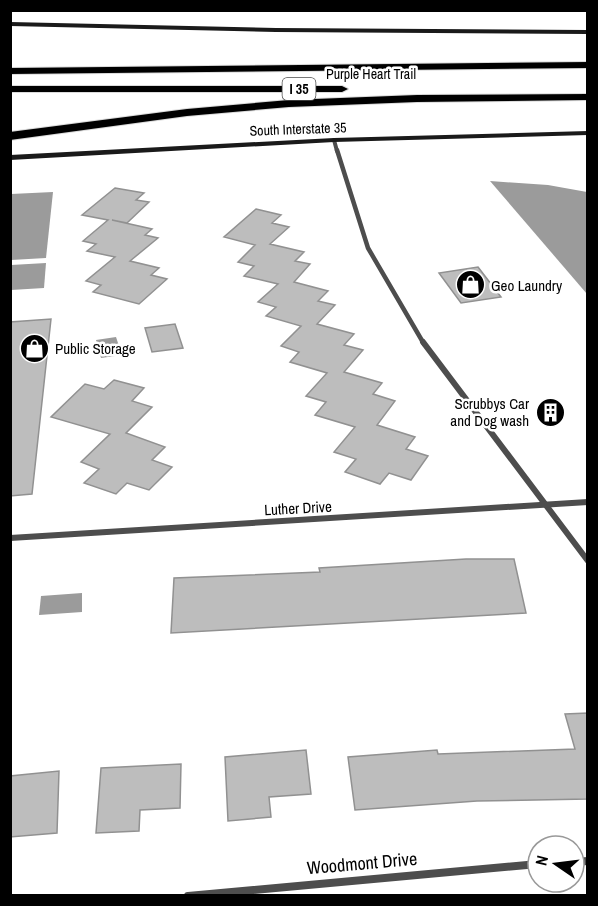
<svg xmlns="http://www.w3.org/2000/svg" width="598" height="906" font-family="'Archivo Narrow',sans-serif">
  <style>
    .water { fill: #9b9b9b }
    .building { fill: #bdbdbd; stroke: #919191; stroke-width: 1.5 }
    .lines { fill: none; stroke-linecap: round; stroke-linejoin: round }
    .motorway-casing { stroke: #dbdbdb; stroke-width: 2 }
    .minor-far3 { stroke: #4d4d4d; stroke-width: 4 }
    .minor-far2 { stroke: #4d4d4d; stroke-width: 4.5 }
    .minor-far1 { stroke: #4d4d4d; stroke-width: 6 }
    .minor { stroke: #4d4d4d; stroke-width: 8 }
    .secondary { fill: #1a1a1a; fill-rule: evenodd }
    .motorway { fill: #000; fill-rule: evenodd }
    .labels { text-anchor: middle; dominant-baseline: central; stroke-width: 5; stroke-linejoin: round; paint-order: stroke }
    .far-street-label { font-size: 14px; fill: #000; stroke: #fff }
    .shield { fill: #fff; stroke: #4c4c4c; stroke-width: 1.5 }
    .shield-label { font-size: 14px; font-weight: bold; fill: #000 }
    .poi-label { font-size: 15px; fill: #000; stroke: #fff; text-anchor: start }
    .street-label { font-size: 15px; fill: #000; stroke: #fff }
    .near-street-label { font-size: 18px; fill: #000; stroke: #fff }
  </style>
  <rect width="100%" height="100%" fill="#fff"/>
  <g class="water">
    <path d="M490,181L548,185L587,192V294Z"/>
    <path d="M53,192L46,258L11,260V194Z"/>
    <path d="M46,263L44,288L11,290V265Z"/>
    <path d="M116,337L122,355L101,358L96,340Z"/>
    <path d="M82,593V612L39,615L41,596Z"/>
  </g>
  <g class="building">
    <path d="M115,188L144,193L136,200L149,202L127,223L112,220L152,229L145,235L158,238L130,261L159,268L151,275L167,279L139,304L93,292L101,285L86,281L115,257L87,251L96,244L83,241L108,220L82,215Z"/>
    <path d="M256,209L281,215L272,223L289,227L270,244L304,252L295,261L310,264L294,282L328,291L318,301L335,305L317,324L354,334L344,345L363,350L344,372L382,383L373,394L395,401L377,425L415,437L406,449L428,456L411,480L389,473L380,484L345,472L356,459L334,452L355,427L315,415L326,402L306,396L327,373L290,362L299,352L281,346L301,326L266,316L276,307L258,302L278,284L244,276L254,266L238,262L255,245L224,237Z"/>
    <path d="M478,267L501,297L461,303L439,273Z"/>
    <path d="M51,319L32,494L10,496V322Z"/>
    <path d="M175,324L183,348L152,352L145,328Z"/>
    <path d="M114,380L144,388L132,401L152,407L126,433L165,447L152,460L172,467L149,490L127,483L116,494L84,483L99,469L81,462L110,434L51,417L85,384L104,389Z"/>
    <path d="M466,559H514L526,613L171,633L174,578L320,572L319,568Z"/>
    <path d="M588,713V799L477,801L355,810L348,757L437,750L438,754L575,749L565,714Z"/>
    <path d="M306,750L311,794L269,797L271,817L228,821L225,757Z"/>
    <path d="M181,764L180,808L140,810L139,831L96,833L101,768Z"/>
    <path d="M59,771L57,833L10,837V776Z"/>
  </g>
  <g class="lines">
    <defs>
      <g id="motorway">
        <path d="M588,62V68L10,74V68Z"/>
        <path d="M10,86H342L348,89L342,92H10Z"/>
        <path d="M588,94V100L417,102L289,107L187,116L10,140V132L187,109L289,100L417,95Z"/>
      </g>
    </defs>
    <use href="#motorway" class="motorway-casing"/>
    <path class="minor-far3" d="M334,140L337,151"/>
    <path class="minor-far2" d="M337,150L368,248L424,344"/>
    <g class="minor-far1">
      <path d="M423,342L588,561"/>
      <path d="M10,538L588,502"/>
    </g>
    <g class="minor">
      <path d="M574,862L588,861"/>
      <path d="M188,896L538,864"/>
    </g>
    <g class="secondary">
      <path d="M10,22L276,28L588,30V34L276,32L10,26Z"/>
      <path d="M588,131V135L334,142L10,160V155L334,138Z"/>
    </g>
    <use href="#motorway" class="motorway"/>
  </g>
  <defs>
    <symbol id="shop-disc" viewBox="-11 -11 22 22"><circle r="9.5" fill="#000" stroke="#fff"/><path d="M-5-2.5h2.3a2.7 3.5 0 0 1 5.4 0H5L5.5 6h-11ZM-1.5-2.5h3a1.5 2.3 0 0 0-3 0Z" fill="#fff"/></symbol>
    <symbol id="building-disc" viewBox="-11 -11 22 22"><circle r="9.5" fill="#000" stroke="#fff"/><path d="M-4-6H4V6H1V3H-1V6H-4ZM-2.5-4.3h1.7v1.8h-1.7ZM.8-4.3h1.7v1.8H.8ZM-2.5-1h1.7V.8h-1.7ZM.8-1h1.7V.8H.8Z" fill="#fff"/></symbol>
  </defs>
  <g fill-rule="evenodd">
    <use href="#shop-disc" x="454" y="268" width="33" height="33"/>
    <use href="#shop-disc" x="18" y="332" width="33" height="33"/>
    <use href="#building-disc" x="534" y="396" width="33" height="33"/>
  </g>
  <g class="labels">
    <g class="far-street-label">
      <text x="371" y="74">Purple Heart Trail</text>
      <text transform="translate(298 129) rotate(-2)">South Interstate 35</text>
    </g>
    <rect class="shield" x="282.5" y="78" width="33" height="22" rx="4.5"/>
    <g class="shield-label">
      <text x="299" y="89">I 35</text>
    </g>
    <g class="poi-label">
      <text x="491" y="285">Geo Laundry</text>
      <text x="55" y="348">Public Storage</text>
      <text x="529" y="403" text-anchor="end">Scrubbys Car<tspan x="529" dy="17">and Dog wash</tspan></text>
    </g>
    <g class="street-label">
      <text transform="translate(298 508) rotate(-3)">Luther Drive</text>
    </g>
    <g class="near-street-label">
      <text transform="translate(362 863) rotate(-5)">Woodmont Drive</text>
    </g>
  </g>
  <rect width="598" height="906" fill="none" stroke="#000000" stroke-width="24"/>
  <g transform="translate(556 864) rotate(284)"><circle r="28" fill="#ffffff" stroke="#999999" stroke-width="1.5"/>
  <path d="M0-4.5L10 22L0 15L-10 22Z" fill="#000000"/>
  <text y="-9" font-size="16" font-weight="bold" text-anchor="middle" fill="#000000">N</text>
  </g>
</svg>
